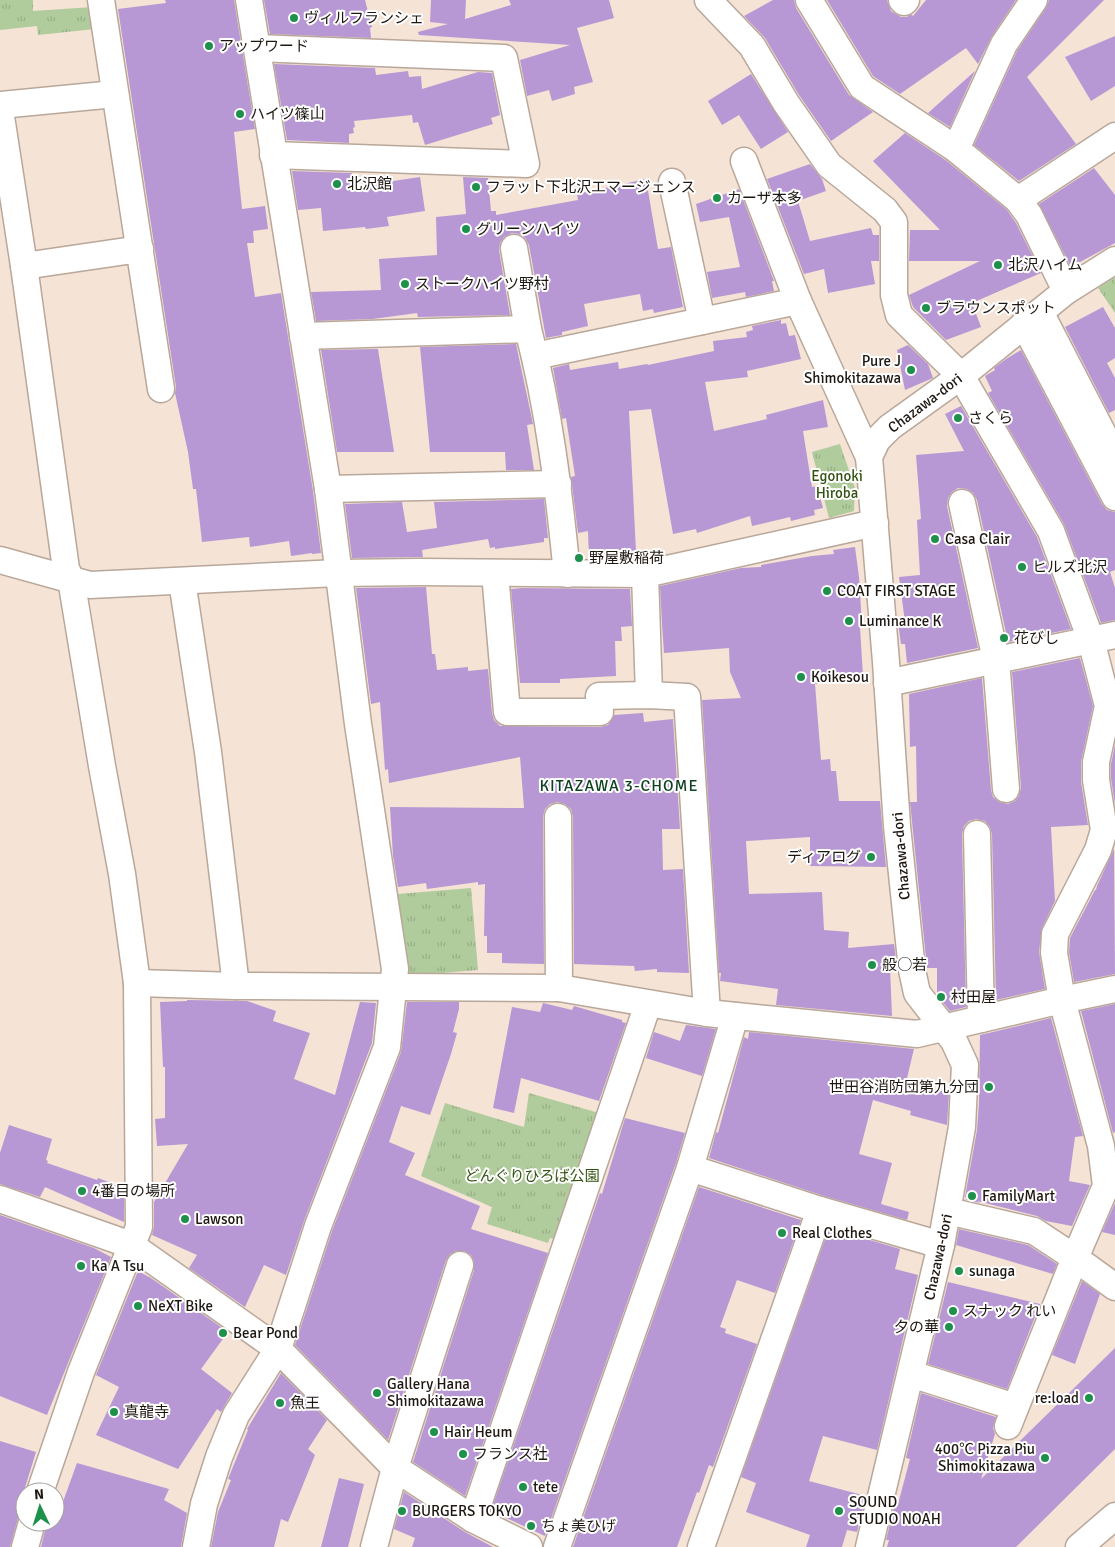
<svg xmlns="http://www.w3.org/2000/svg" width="1115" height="1547" font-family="Signika,'Noto Sans JP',sans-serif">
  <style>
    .park { fill: url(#park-tufts) }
    .building { fill: #b798d4 }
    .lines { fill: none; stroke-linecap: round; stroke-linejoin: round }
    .minor-casing { stroke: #b9a79a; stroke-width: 29 }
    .minor { stroke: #fff; stroke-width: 26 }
    .poi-dot { fill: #1d914b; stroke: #fff; stroke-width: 2 }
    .labels { text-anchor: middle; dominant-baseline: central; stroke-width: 4; stroke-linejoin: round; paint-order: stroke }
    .poi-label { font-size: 15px; fill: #1d1611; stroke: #fff; text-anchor: start }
    .street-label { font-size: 15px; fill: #1d1611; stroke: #fff }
    .park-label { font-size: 15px; fill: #335212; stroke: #fff }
    .neighbourhood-label { font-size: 16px; letter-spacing: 1px; fill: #0c4220; stroke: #fff }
  </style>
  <defs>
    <pattern id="park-tufts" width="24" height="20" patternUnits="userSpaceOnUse" patternTransform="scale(1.25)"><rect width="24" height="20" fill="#b1cc9c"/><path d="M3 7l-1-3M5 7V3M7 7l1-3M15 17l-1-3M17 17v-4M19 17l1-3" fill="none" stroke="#98ae85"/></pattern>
  </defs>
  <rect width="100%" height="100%" fill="#f5e3d5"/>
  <g class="park">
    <path d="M0,0H33V11L93,7L95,29L38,35L37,26L0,30Z"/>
    <path d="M1115,277V313L1098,288Z"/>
    <path d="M840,444L855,488L854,511L829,518L812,452Z"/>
    <path d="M471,888L478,970L405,976L398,894Z"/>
    <path d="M529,1093L606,1115L562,1241L550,1238L548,1243L487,1224L492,1207L421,1176L445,1103L524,1127Z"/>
  </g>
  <g class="building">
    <path d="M165,0H234L255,129L234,132L242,209L265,206L268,229L253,231L254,243H247L255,297L281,293L313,491L321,553L312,554V553L291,556L289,541L250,547L249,537L202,542L196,489H193L188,452L175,393L176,387L118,9L166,3Z"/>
    <path d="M264,0H365L372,27L370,28L371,38L270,34Z"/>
    <path d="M431,0H466L465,19L511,5L509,0H609L614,18L577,28L593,82L574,87L575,94L552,101L549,90L527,96L520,60L570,45L419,35L418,32L448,24L430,22Z"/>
    <path d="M773,0H794L796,8L849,95L873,112L831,141L799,95L765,38L744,16Z"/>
    <path d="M827,0H887L891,11L901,17H907L911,14L913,16L926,0H1016L992,36L978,64L966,48L900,94L873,76Z"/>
    <path d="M1049,0H1104L1027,77L1076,144L1019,181L974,145L1017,51L1046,8Z"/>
    <path d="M1115,36V86L1091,101L1065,57Z"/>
    <path d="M274,64L375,68L376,75L408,71L409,77L421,76L422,89L478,72L492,73L500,115L491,118L493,124L425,145L418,122L413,123L412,115L354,121L355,127L353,128L354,133L349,134V143L287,140Z"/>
    <path d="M975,71L950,127L928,113Z"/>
    <path d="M751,74L788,132L761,149L739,115L722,125L708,101Z"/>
    <path d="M905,133L947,161L1007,210L1016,223L1041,273L972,303L981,327L946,340L913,307L909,295L980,261H909L910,230H940L873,161Z"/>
    <path d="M810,164L822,179L826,191L798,201L810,241L871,228L873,235H879V261H871L875,284L828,293L824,269L804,274L767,179Z"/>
    <path d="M1094,168L1115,195V243L1071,267L1039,204Z"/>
    <path d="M292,171L352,173L353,187L420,177L425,211L387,217L389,226L366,229L365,227L323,231L321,208L298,210Z"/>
    <path d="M463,177L488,178L491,211H496V215L578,200L577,194L646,179L658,249L671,247L683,307L654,313L653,309L643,311L640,294L584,304L588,326L562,332V335L546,338L529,245L525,238L519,234L512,233L504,237L500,243L499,250L510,315L418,317L417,313L373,319L316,321L311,292L381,290L379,259L437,255L436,217L466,214Z"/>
    <path d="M739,189L774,281H772L774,291L746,297L745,292L712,298L707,272L740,267L729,217L700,222L696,204Z"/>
    <path d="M1103,307L1115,328V358L1107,363L1115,378V410L1109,413L1065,327Z"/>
    <path d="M781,320V324L786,323L789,336L795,335L801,359L747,371L748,377L705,382L714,431L767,419L766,415L823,400L828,427L803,431L812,487L817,486L823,508L814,510L815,515L791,521L790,517L752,526L750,516L697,533L696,529L673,534L651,409L629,411L636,552L612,559L589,558L588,531L578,533L571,477L575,476L566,418L562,419L553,368L569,364L570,370L618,362L619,369L647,364L648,365L714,351L713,341L747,337L746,332L753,330L752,326Z"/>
    <path d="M516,344L533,424L527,425L534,470H506L505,452H430L420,347Z"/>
    <path d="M908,345L928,364L933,378L905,390L897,350Z"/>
    <path d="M378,349L394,452H337L321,350Z"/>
    <path d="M1021,350L1102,504L1107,510L1115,512V570L1110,572L1115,588V620L1101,623L1064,524L988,393L992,391L985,376L995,370L994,368L1006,359Z"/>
    <path d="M961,406L1037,537L1071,629L1008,642L977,500L973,493L967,489L958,488L952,492L948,498L947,506L978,648L907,663L905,644H901L898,623L905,622L899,577L920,575L917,520L921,519L916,455L964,451L945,414Z"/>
    <path d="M544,499L548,538H544V542L495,549V547L490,548L488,539L422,550L423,557L352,558L345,504L402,502L407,532L437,528L434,502Z"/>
    <path d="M855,547L859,577L862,626L860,627L863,676L817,679L818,684H815L821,760L830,759L831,771H836L839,801H880L886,867L810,866V837L746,841L749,894L822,892L824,930L849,932L848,948L894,944L897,968H890L892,1016L776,1005L778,989L720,981L721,973H719L702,700L741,698L730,672L729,648L664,653L662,624L660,586L741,568L761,567V565L812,556L834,554L833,550Z"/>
    <path d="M426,587L432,654H435L437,670L468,667V671L488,669L492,713L494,720L500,726L600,727L608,725L614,715L643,713L644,722L673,719L680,829H662L663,870L683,869L689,973L657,972V969L635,971L634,966L574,964L573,817L571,809L565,804L557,802L550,804L545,809L543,817L544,964L502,963V953H487V936H484L485,884L478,885V882L427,889L426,883L398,887L393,856L390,807L524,808L520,757L389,783L388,769L385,770L380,702L371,704L356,588Z"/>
    <path d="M522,588L630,589L632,626L621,627L622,641H615L616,676L560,679V683H520L511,589Z"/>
    <path d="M1080,658L1093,706L1081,762V782L1088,825L1051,827L1055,901L1042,928L1039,952L1045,989L996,1000L992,834L990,827L985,821L976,819L969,821L964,826L962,834L966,1007L950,1011L937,995V968H927L910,802H917L916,746L910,747L909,694L982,678L991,790L993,797L999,802L1008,804L1015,801L1019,796L1021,788L1012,672Z"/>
    <path d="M1115,745V804L1111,779V764Z"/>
    <path d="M1114,849L1115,974L1074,982L1069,952L1070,938L1095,890H1096L1097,886Z"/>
    <path d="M187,1000L247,1001L276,1011L273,1021L310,1033L294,1079L335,1095L360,1002L376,1003L372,1043L304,1221L286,1275L264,1265L245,1307L189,1268L197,1255L152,1235L154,1227V1202L188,1144L157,1146L155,1119L165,1118V1067H163L160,1002L187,1001Z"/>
    <path d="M407,1002H459V1009L453,1032L457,1033L451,1054L430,1115L401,1106L389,1142L415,1153L405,1175L480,1206L471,1229L548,1253L465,1496L413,1462L474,1270V1261L471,1255L464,1251H456L450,1254L446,1260L388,1440L295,1345L332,1231L401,1052Z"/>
    <path d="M543,1003L572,1010L574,1006L622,1020V1022L626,1023L599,1101L521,1078L514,1113L493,1108L512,1007L540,1012Z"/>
    <path d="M1115,1004V1132L1113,1133L1081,1011Z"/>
    <path d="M1051,1018L1083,1136L1075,1137L1069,1181L1090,1185L1072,1226L1046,1221L1037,1216L977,1201L980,1203L964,1199H971L965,1197L977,1130L979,1102L980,1035Z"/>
    <path d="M686,1025L716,1029L702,1076L646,1058L654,1032L680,1041Z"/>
    <path d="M749,1032L914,1049L906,1082L949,1093L947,1125L910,1115L911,1111L873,1100L859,1154L892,1163L881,1204L909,1212L907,1220L824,1196L709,1158L716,1132L718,1133L744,1037L748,1039Z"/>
    <path d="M625,1118L685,1133L676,1163L545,1536L491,1511L600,1193L602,1194Z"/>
    <path d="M9,1125L52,1139L46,1160L48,1161L47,1163L97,1180L98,1178L124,1188V1222L45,1187L40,1197L0,1184V1153Z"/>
    <path d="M699,1187L801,1220L775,1293L737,1280L720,1327L726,1329L725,1333L757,1344L713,1467L709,1465L699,1493L697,1492L677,1547H573Z"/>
    <path d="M1115,1203V1235L1102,1232Z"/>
    <path d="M0,1215L94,1248L111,1257L47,1415L0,1396Z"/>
    <path d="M829,1228L900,1249L895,1269L918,1275L877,1450L823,1436L809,1481L866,1496L857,1532L847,1530L842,1547H806L810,1535L746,1512L756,1483L741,1477Z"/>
    <path d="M959,1229L1028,1245L1057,1264L1053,1274L956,1245Z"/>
    <path d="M138,1271L151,1278L228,1332L201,1369L232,1393L221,1412L217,1409L178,1469L96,1435L119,1387L96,1375Z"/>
    <path d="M1082,1281L1100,1294L1075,1364L1052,1355Z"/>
    <path d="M948,1282L1040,1304L1007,1389L928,1364Z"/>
    <path d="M1115,1348V1449L1016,1547H887L889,1540H886L895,1503L898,1504L910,1459L906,1458L921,1393L996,1417L993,1428L995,1434L981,1479Z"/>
    <path d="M281,1373L327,1420L308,1449L315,1455L288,1522L281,1519L274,1547H211L218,1512L231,1480L228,1479L248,1430L247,1429Z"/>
    <path d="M0,1441L36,1452L19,1507L25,1509L21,1512L18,1518L10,1547H0Z"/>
    <path d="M77,1463L169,1489L164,1500L187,1513L181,1547H41L47,1522H55L56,1521Z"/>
    <path d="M339,1478L364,1484L348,1547H321Z"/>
    <path d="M404,1492L465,1532L493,1547H412L415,1538L394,1529Z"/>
  </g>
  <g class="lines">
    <defs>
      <g id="minor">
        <path d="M101,0L161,389"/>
        <path d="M708,0L752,46L786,103L829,165L885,210L894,222V295L899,315L961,376L1051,531L1091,640L1108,706L1096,762V780L1104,830L1098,850L1055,934L1054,953L1062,1000L1101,1146L1106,1186L1075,1258L1008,1426"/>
        <path d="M809,0L862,87L956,149"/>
        <path d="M902,0L904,2L906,0"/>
        <path d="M1034,0L1004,44L956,149L1018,200L1029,215L1066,291"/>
        <path d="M257,48L504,58L526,164L273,155"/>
        <path d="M0,105L115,94"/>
        <path d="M0,110L24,266L66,569L71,579L102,766L122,874L137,983L139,1227L81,1372L40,1492"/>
        <path d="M744,161L798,301L869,457"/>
        <path d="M672,182L702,321"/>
        <path d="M1018,200L1115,136"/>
        <path d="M514,248L528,329"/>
        <path d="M24,266L140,249"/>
        <path d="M1040,312L1115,457"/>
        <path d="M1024,324L1115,497"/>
        <path d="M303,336L528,329C549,409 559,492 567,574"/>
        <path d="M535,356L798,301"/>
        <path d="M328,489L558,484"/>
        <path d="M962,503L996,660L1006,789"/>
        <path d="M0,560L90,585L338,573L420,572L645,574L875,523"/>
        <path d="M495,573L507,712H600L599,696L649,695L687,697L707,1013"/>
        <path d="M645,574L649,695"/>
        <path d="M182,581L208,752L236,986"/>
        <path d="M887,683L1115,635"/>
        <path d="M558,817L559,988"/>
        <path d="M977,834L981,1019"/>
        <path d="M137,983L236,986L559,988L707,1013L917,1034L1062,1000L1115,989"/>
        <path d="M690,1168L820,1210L941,1245"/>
        <path d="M0,1199L131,1245L278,1349L395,1468L473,1519L529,1547"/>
        <path d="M948,1211L1034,1231L1075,1258L1115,1287"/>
        <path d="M911,1374L1015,1407"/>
        <path d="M473,1519L648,1004"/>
        <path d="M25,1547L32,1522"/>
        <path d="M196,1547L204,1504L219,1457L236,1415L278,1349L318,1226L387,1047L395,969L358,724L328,489L249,0"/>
        <path d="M374,1547L395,1468L460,1265"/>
        <path d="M557,1547L690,1168L735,1016"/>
        <path d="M701,1547L820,1210"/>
        <path d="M869,1547L941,1245L962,1127L965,1065L954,1041L917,993L912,970L897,826L886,662L869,457L877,440L890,427L961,376L1066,291L1115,260"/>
        <path d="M1079,1547L1115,1516"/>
      </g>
    </defs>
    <use href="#minor" class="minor-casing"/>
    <use href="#minor" class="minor"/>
  </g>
  <g class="poi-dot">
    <circle cx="294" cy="18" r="5"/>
    <circle cx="209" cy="46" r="5"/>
    <circle cx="240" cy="114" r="5"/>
    <circle cx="337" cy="184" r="5"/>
    <circle cx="476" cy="187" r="5"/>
    <circle cx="717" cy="198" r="5"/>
    <circle cx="466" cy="229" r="5"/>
    <circle cx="998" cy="265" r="5"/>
    <circle cx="405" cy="284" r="5"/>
    <circle cx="926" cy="308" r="5"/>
    <circle cx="911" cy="370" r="5"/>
    <circle cx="958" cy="418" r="5"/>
    <circle cx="935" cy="539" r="5"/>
    <circle cx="579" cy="558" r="5"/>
    <circle cx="1022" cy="567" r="5"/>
    <circle cx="827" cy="591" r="5"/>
    <circle cx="849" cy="621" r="5"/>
    <circle cx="1004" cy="638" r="5"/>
    <circle cx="801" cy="677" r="5"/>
    <circle cx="871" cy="857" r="5"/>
    <circle cx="872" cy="965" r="5"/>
    <circle cx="941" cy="997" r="5"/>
    <circle cx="989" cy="1087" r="5"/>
    <circle cx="82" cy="1191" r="5"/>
    <circle cx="972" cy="1196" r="5"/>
    <circle cx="185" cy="1219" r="5"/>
    <circle cx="782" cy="1233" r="5"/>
    <circle cx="81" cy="1266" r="5"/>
    <circle cx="959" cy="1271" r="5"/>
    <circle cx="138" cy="1306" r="5"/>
    <circle cx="953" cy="1311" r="5"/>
    <circle cx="949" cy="1327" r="5"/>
    <circle cx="223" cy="1333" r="5"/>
    <circle cx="377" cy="1393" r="5"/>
    <circle cx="1089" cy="1398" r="5"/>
    <circle cx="280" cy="1403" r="5"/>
    <circle cx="114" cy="1412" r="5"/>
    <circle cx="434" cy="1432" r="5"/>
    <circle cx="463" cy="1454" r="5"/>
    <circle cx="1045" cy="1458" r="5"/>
    <circle cx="523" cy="1487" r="5"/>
    <circle cx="402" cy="1511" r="5"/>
    <circle cx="839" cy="1511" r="5"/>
    <circle cx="531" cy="1526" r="5"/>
  </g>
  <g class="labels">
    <g class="poi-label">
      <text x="304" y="18">ヴィルフランシェ</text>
      <text x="219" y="46">アップワード</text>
      <text x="250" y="114">ハイツ篠山</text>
      <text x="347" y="184">北沢館</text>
      <text x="486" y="187">フラット下北沢エマージェンス</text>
      <text x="727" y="198">カーザ本多</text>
      <text x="476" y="229">グリーンハイツ</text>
      <text x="1008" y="265">北沢ハイム</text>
      <text x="415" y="284">ストークハイツ野村</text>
      <text x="936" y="308">ブラウンスポット</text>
      <text x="901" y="361" text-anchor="end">Pure J<tspan x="901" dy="17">Shimokitazawa</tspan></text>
      <text x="968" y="418">さくら</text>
      <text x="945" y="539">Casa Clair</text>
      <text x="589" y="558">野屋敷稲荷</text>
      <text x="1032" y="567">ヒルズ北沢</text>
      <text x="837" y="591">COAT FIRST STAGE</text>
      <text x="859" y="621">Luminance K</text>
      <text x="1014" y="638">花びし</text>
      <text x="811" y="677">Koikesou</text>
      <text x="861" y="857" text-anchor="end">ディアログ</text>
      <text x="882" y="965">般○若</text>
      <text x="951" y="997">村田屋</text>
      <text x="979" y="1087" text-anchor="end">世田谷消防団第九分団</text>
      <text x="92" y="1191">4番目の場所</text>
      <text x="982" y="1196">FamilyMart</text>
      <text x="195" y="1219">Lawson</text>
      <text x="792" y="1233">Real Clothes</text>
      <text x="91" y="1266">Ka A Tsu</text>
      <text x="969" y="1271">sunaga</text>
      <text x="148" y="1306">NeXT Bike</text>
      <text x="963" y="1311">スナック れい</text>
      <text x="939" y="1327" text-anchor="end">夕の華</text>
      <text x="233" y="1333">Bear Pond</text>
      <text x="387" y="1384">Gallery Hana<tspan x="387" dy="17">Shimokitazawa</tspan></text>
      <text x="1079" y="1398" text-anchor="end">re:load</text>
      <text x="290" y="1403">魚王</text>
      <text x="124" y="1412">真龍寺</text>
      <text x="444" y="1432">Hair Heum</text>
      <text x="1035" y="1449" text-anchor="end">400℃ Pizza Piu<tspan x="1035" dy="17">Shimokitazawa</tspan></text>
      <text x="473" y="1454">フランス社</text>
      <text x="533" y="1487">tete</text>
      <text x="849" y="1502">SOUND<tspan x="849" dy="17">STUDIO NOAH</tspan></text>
      <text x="412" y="1511">BURGERS TOKYO</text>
      <text x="541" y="1526">ちょ美ひげ</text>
    </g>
    <g class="street-label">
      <text transform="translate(925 403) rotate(-37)">Chazawa-dori</text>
      <text transform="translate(901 856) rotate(-95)">Chazawa-dori</text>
      <text transform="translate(938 1257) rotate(-78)">Chazawa-dori</text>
    </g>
    <g class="park-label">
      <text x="837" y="476">Egonoki<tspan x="837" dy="17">Hiroba</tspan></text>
      <text x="532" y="1176">どんぐりひろば公園</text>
    </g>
    <g class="neighbourhood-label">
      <text x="619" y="786">KITAZAWA 3-CHOME</text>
    </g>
  </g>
  <g transform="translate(40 1507) rotate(356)"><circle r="24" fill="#ffffff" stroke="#a5a2a0"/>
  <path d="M0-4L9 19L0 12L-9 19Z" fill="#1d914b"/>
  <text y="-8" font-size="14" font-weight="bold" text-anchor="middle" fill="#1d1611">N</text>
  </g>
</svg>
